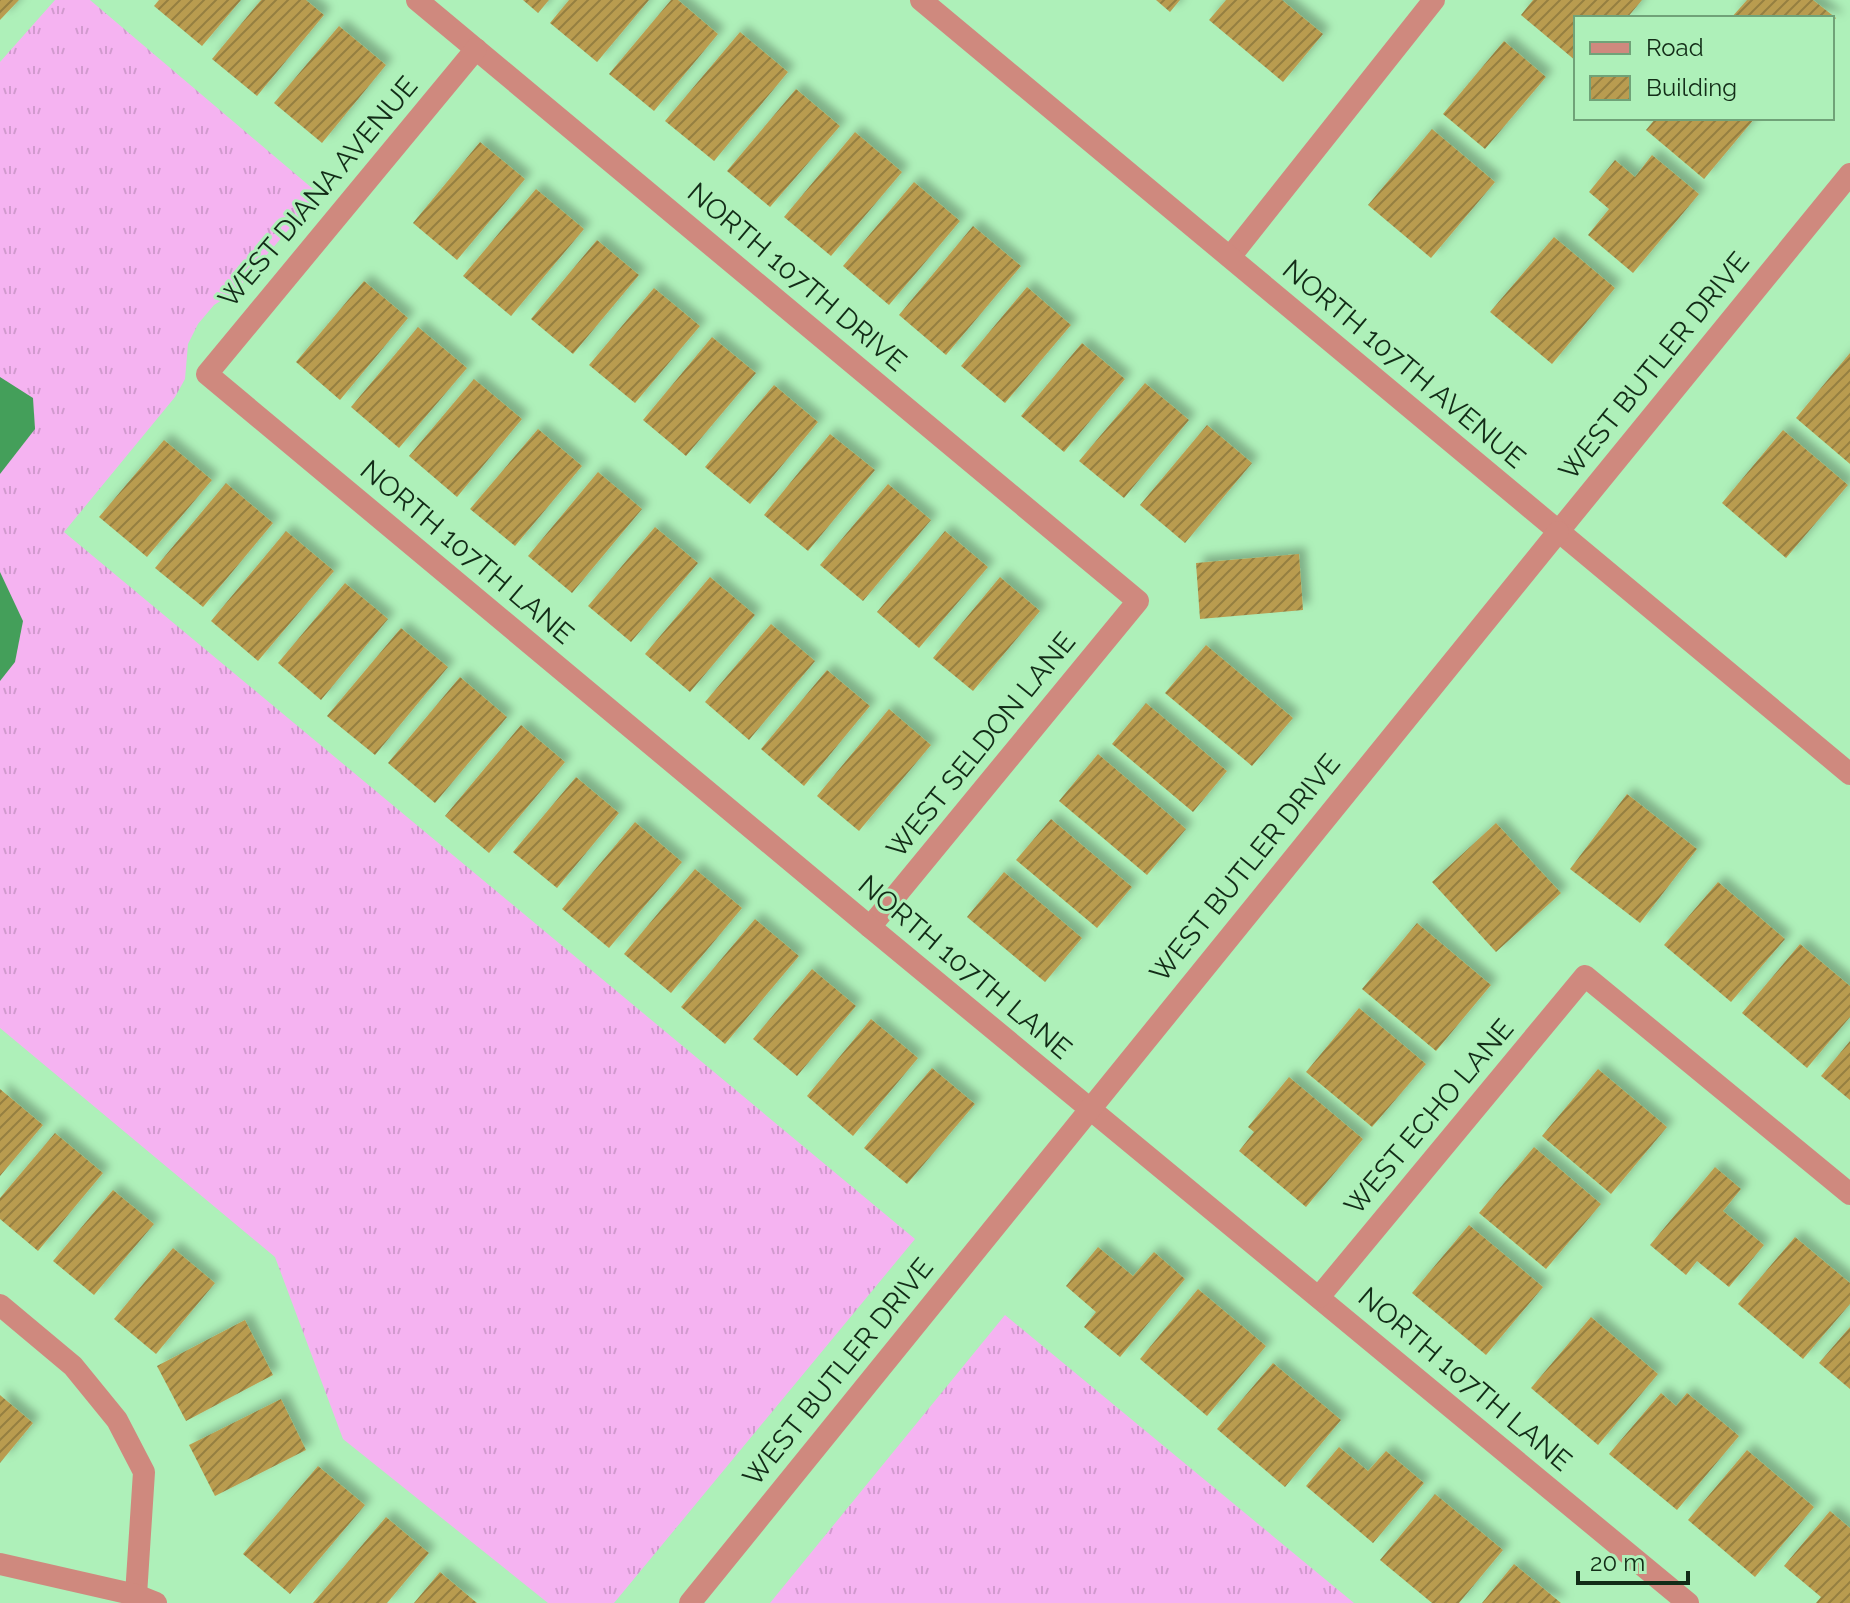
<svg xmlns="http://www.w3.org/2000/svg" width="1850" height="1603" font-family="Raleway,sans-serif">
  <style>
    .grass { fill: url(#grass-tufts) }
    .water { fill: #449f5a }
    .building { fill: url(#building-hatch); filter: url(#shadow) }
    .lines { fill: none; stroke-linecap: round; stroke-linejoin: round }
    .minor { stroke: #cf897e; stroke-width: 22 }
    .tertiary { stroke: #cf897e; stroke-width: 22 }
    .labels { text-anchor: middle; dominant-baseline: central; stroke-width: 6; stroke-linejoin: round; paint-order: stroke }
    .street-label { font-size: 28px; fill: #122c17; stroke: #aef0b9 }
  </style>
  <defs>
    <pattern id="grass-tufts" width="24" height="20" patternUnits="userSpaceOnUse" patternTransform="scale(2)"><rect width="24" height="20" fill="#f5b3f1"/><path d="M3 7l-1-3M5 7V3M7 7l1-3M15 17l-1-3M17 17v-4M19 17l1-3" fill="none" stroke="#d19ace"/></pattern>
    <pattern id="building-hatch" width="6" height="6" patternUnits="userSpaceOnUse" patternTransform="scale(2)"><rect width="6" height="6" fill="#b99c50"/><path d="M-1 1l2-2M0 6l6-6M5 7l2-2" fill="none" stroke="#957f41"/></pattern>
    <filter id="shadow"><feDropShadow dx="7" dy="-7" stdDeviation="4" flood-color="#0004"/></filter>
  </defs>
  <rect width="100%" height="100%" fill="#aef0b9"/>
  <g class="grass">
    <path d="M55,0H90L319,194L235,292L214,305L198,324L188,344L185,379L175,397L64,532L915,1239L614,1603H548L343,1439L275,1257L0,1028V62Z"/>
    <path d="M1005,1315L1354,1603H770Z"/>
  </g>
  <g class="water">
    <path d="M0,377L33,398L35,429L0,474Z"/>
    <path d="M0,572L23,621L15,662L0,681Z"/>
  </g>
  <g class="building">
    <path d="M0,0H19L0,20Z"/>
    <path d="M159,0H241L202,46L154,6Z"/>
    <path d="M261,0H306L324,15L257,96L212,59Z"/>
    <path d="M523,0H549L538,13Z"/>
    <path d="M569,0H649L597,62L550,23Z"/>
    <path d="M671,0H678L718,34L654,111L609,74Z"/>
    <path d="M1156,0H1180L1170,12Z"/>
    <path d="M1226,0H1282L1323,34L1283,82L1209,20Z"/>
    <path d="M1533,0H1642L1627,18H1576V61L1521,15Z"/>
    <path d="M1747,0H1813L1836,18L1832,23V18H1731Z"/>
    <path d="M339,26L386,65L322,143L274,103Z"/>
    <path d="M740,32L788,72L714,161L665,121Z"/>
    <path d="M1504,41L1546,77L1485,149L1443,114Z"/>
    <path d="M796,89L840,126L770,207L727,171Z"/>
    <path d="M1656,118H1755L1704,179L1646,130Z"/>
    <path d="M1432,129L1495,182L1431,258L1368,205Z"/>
    <path d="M855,132L902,172L831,256L784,217Z"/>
    <path d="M480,142L525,179L457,260L413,223Z"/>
    <path d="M1652,155L1699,194L1633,273L1588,235L1609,209L1589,192L1615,160L1635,177Z"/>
    <path d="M914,182L960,221L889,305L843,266Z"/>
    <path d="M536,189L584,229L511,316L463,276Z"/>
    <path d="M973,226L1021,266L946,355L899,315Z"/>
    <path d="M1554,237L1615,288L1552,364L1490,312Z"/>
    <path d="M597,240L639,275L573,354L531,319Z"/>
    <path d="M364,281L408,318L340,400L296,362Z"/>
    <path d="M1027,287L1071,325L1005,403L961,366Z"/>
    <path d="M654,288L700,326L635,403L589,365Z"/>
    <path d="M418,327L467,368L399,448L351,407Z"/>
    <path d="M712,337L756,373L686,456L643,420Z"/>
    <path d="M1082,343L1125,379L1064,452L1021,416Z"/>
    <path d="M1850,353V464L1796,418Z"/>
    <path d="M474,379L522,419L457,497L409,456Z"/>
    <path d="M1145,383L1189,420L1124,498L1079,461Z"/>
    <path d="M774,385L818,422L750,504L705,467Z"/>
    <path d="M1207,425L1252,463L1185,543L1140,505Z"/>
    <path d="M538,429L582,466L515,546L470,509Z"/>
    <path d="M1783,430L1848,485L1786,558L1722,503Z"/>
    <path d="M830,434L875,470L808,551L764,515Z"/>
    <path d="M164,440L212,480L147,557L99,517Z"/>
    <path d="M598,472L642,509L572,593L528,556Z"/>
    <path d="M226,483L273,523L203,607L155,568Z"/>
    <path d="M888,484L931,520L863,601L820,565Z"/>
    <path d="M655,527L698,563L631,642L588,606Z"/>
    <path d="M286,531L334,571L258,661L211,621Z"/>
    <path d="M945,531L988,567L919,648L877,612Z"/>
    <path d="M1299,554L1303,610L1200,619L1196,563Z"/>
    <path d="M710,577L755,615L690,692L645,654Z"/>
    <path d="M1000,577L1040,611L973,691L933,658Z"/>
    <path d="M345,583L388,619L321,700L278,663Z"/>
    <path d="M771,624L815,661L749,740L705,702Z"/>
    <path d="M401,628L448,667L375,755L327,716Z"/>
    <path d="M1206,645L1293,718L1252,766L1165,693Z"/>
    <path d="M827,670L870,706L804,786L761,749Z"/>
    <path d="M460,677L507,717L435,803L388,763Z"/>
    <path d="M1146,703L1227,771L1193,812L1112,744Z"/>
    <path d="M889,709L931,745L859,831L817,796Z"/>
    <path d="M521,725L565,762L489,853L445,816Z"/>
    <path d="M1098,754L1186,829L1147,875L1059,801Z"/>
    <path d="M576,777L619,813L557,888L513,852Z"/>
    <path d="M1627,794L1697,849L1640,923L1570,869Z"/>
    <path d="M1051,819L1132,887L1097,928L1016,860Z"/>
    <path d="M635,822L682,862L609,948L562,909Z"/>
    <path d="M1496,823L1561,893L1496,952L1432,882Z"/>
    <path d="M695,869L742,908L671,993L624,954Z"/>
    <path d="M1004,872L1082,938L1045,982L967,917Z"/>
    <path d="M1718,882L1785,939L1731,1002L1664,945Z"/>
    <path d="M755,919L799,956L725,1044L681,1007Z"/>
    <path d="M1417,923L1491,985L1436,1051L1362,989Z"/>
    <path d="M1800,944L1850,986V1017L1807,1068L1742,1013Z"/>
    <path d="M812,969L856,1006L797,1076L753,1039Z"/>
    <path d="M1359,1008L1426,1064L1372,1127L1306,1072Z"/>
    <path d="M871,1019L918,1058L853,1136L807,1096Z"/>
    <path d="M1850,1041V1100L1821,1076Z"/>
    <path d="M932,1068L975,1104L907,1184L864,1148Z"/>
    <path d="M1598,1069L1667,1127L1611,1194L1542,1136Z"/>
    <path d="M1289,1077L1363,1139L1306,1207L1239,1151L1254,1132L1248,1127Z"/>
    <path d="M0,1089L43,1125L0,1176Z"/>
    <path d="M55,1133L103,1173L38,1251L0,1219V1198Z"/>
    <path d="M1534,1147L1601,1204L1546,1269L1479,1213Z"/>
    <path d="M1715,1167L1741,1189L1723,1211L1764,1245L1729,1287L1697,1261L1686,1275L1650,1245Z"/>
    <path d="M113,1190L154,1224L94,1295L53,1261Z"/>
    <path d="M1469,1225L1543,1287L1486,1355L1412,1293Z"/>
    <path d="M1795,1237L1850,1283V1304L1803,1359L1738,1304Z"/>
    <path d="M1098,1247L1133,1276L1154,1252L1185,1279L1120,1357L1084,1327L1096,1312L1066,1286Z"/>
    <path d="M173,1248L215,1283L156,1354L114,1319Z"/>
    <path d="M1198,1289L1266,1346L1207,1416L1140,1359Z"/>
    <path d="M1591,1317L1658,1374L1598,1445L1531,1388Z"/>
    <path d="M245,1320L273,1375L186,1421L157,1366Z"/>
    <path d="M1850,1327V1389L1819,1363Z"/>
    <path d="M1273,1363L1341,1420L1285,1487L1217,1429Z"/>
    <path d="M1661,1393L1676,1406L1687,1393L1739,1436L1677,1510L1609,1454Z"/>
    <path d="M0,1395L33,1423L0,1463Z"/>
    <path d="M281,1399L306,1450L215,1496L189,1445Z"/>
    <path d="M1339,1447L1368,1471L1386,1451L1424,1483L1373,1543L1306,1486Z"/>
    <path d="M1747,1450L1814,1507L1755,1577L1688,1520Z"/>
    <path d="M318,1466L365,1505L290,1594L243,1554Z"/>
    <path d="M1435,1494L1503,1550L1459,1603H1432L1380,1560Z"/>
    <path d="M1830,1511L1850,1528V1603H1816L1821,1597L1784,1566Z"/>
    <path d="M386,1517L429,1553L387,1603H313Z"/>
    <path d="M1514,1564L1561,1603H1482Z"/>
    <path d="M440,1572L477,1603H414Z"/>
  </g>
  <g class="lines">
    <g class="minor">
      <path d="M417,0L1138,601L870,927"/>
      <path d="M476,49L207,374L870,927L1688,1603"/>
      <path d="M1230,257L1434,0"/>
      <path d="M1558,532L1850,174"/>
      <path d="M1319,1297L1585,976L1850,1194"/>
      <path d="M0,1305L73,1366L117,1420L144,1472L136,1595"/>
      <path d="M0,1564L136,1595L156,1603"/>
    </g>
    <g class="tertiary">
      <path d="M921,0L1850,774"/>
      <path d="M690,1603L1558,532"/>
    </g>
  </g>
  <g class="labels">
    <g class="street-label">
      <text transform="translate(318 192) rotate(-50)">WEST DIANA AVENUE</text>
      <text transform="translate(797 277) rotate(40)">NORTH 107TH DRIVE</text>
      <text transform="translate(1404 364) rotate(40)">NORTH 107TH AVENUE</text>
      <text transform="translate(1654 366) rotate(-51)">WEST BUTLER DRIVE</text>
      <text transform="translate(467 552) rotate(40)">NORTH 107TH LANE</text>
      <text transform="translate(981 745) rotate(-51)">WEST SELDON LANE</text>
      <text transform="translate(1245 868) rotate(-51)">WEST BUTLER DRIVE</text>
      <text transform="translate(965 967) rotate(40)">NORTH 107TH LANE</text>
      <text transform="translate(1429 1117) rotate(-50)">WEST ECHO LANE</text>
      <text transform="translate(838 1372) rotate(-51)">WEST BUTLER DRIVE</text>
      <text transform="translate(1465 1379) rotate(40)">NORTH 107TH LANE</text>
    </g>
  </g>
  <rect x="1574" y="16" width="260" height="104" fill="#aef0b9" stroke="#70a278" stroke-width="2"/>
  <rect x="1590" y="42" width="40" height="12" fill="#cf897e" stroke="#70a278" stroke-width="2"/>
  <text x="1646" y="56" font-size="24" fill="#122c17">Road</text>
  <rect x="1590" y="76" width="40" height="24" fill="url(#building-hatch)" stroke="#70a278" stroke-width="2"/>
  <text x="1646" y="96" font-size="24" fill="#122c17">Building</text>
  <path d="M1578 1571v12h110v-12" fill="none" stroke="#122c17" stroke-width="4"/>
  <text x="1590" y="1571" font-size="24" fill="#122c17" stroke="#aef0b9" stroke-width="6" paint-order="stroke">20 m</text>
</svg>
